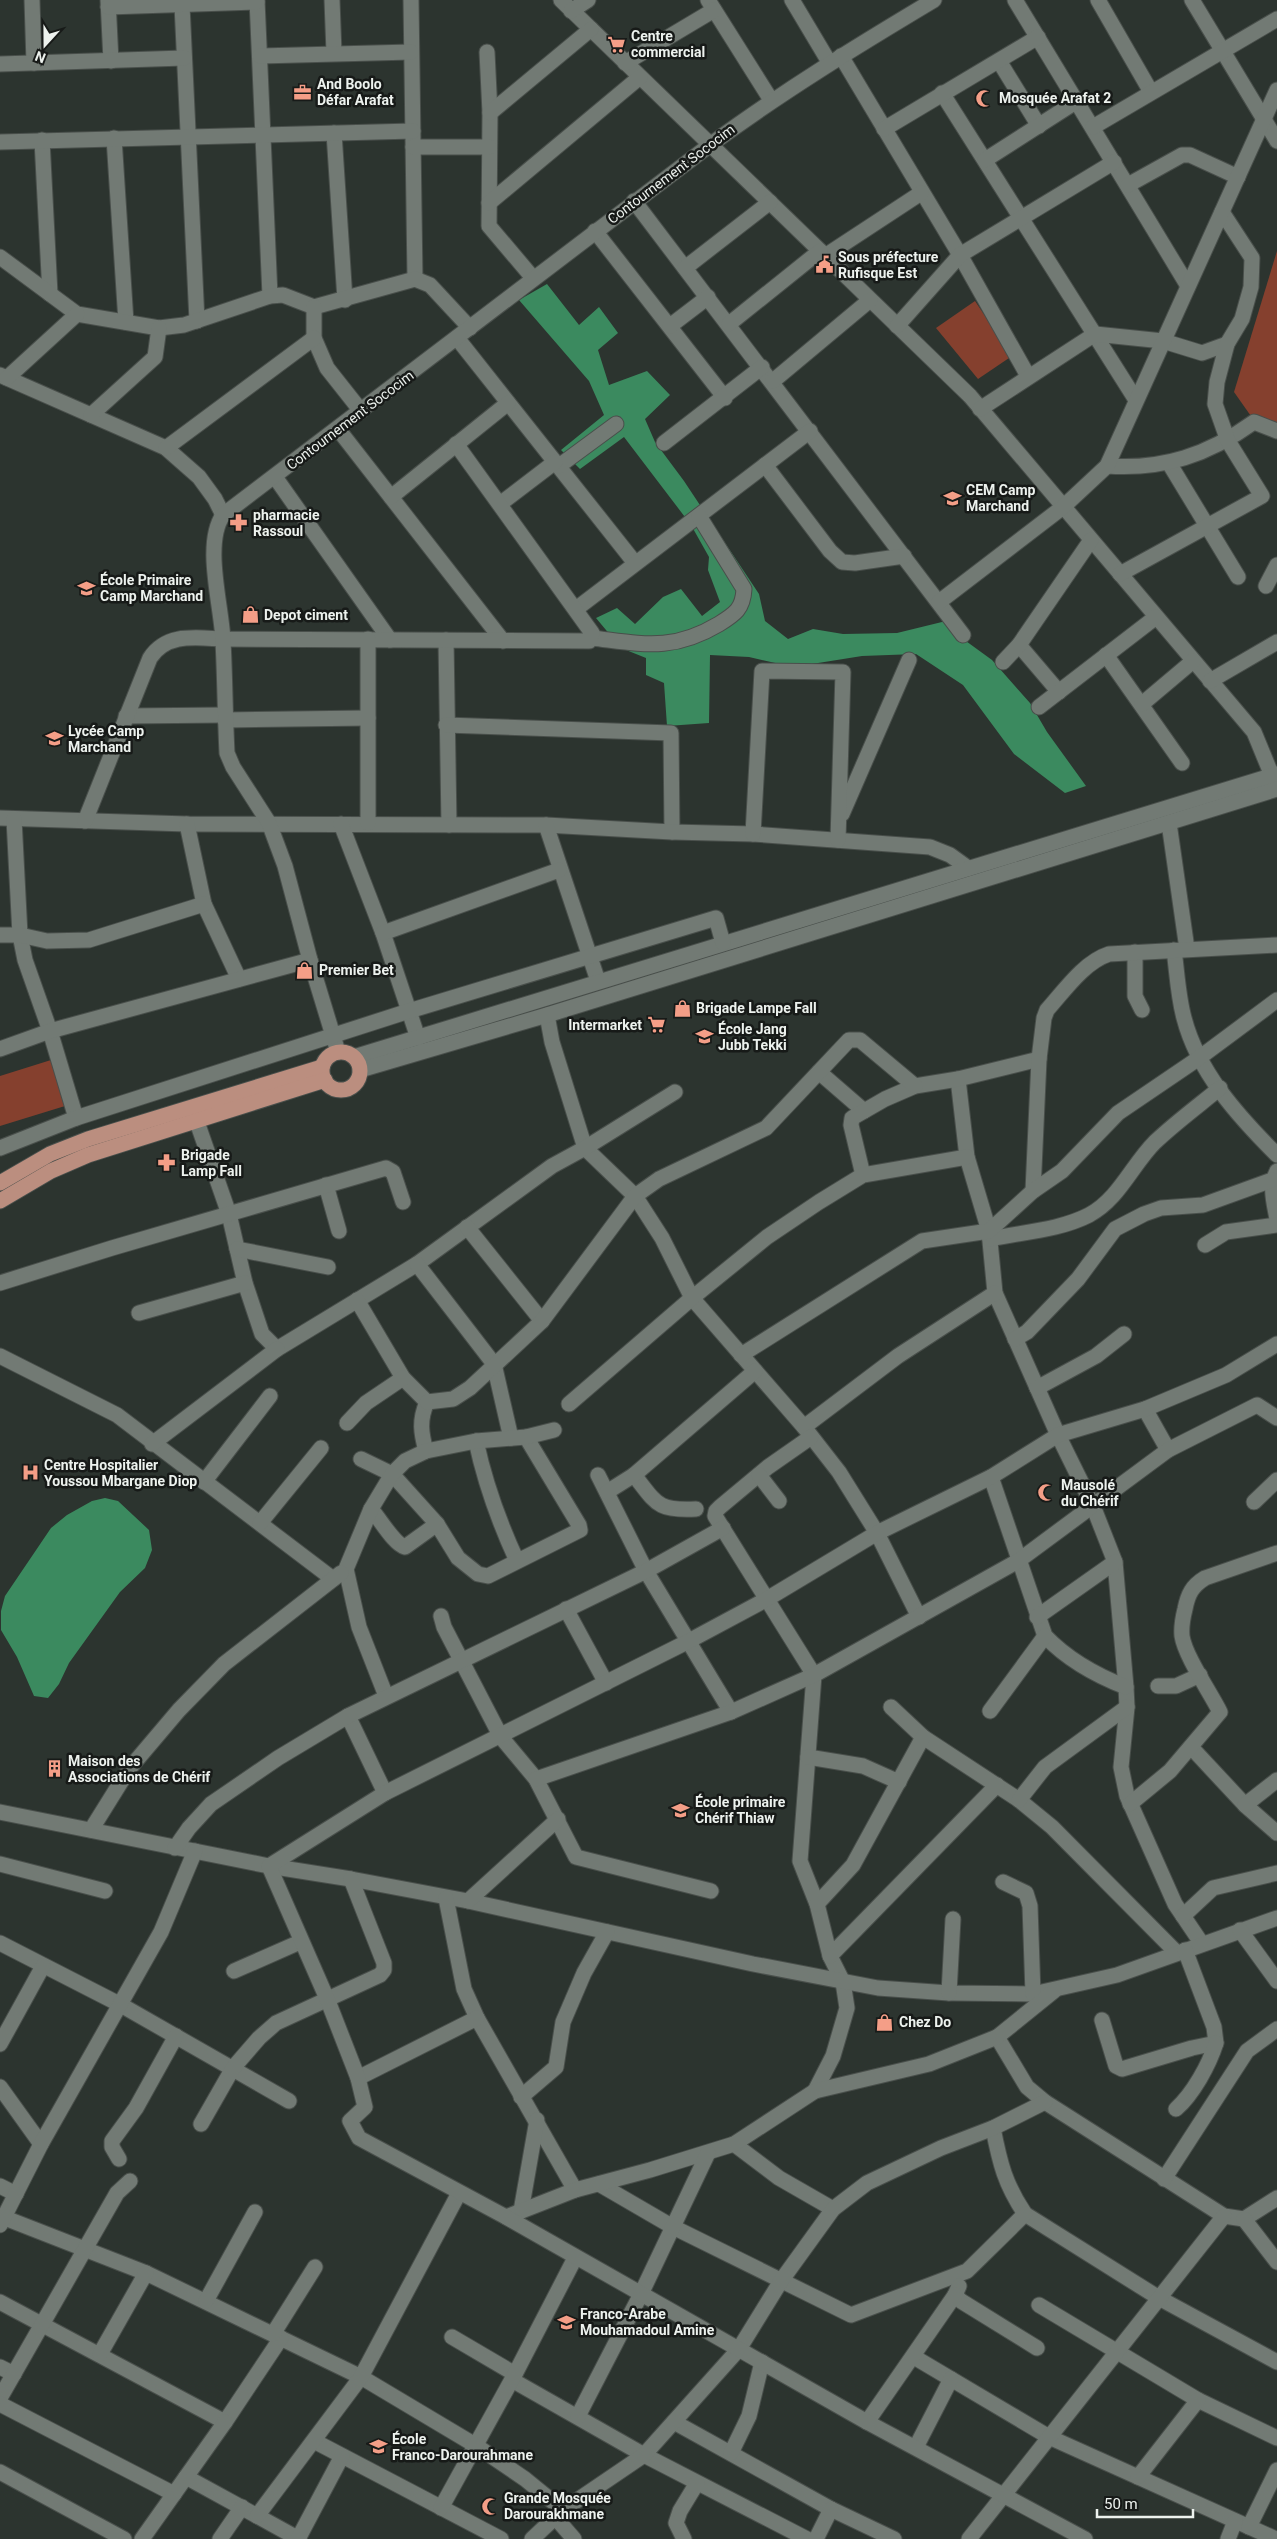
<svg xmlns="http://www.w3.org/2000/svg" width="1277" height="2539" font-family="Roboto,sans-serif">
  <style>
    .pitch { fill: #85402e }
    .water { fill: #3b8a5f }
    .lines { fill: none; stroke-linecap: round; stroke-linejoin: round }
    .minor-casing { stroke: #494f4b; stroke-width: 17 }
    .major-casing { stroke: #494f4b; stroke-width: 17 }
    .minor { stroke: #727a74; stroke-width: 15 }
    .major { stroke: #bb8e7f; stroke-width: 15 }
    .labels { text-anchor: middle; dominant-baseline: central; stroke-width: 5; stroke-linejoin: round; paint-order: stroke }
    .poi-label { font-size: 14px; font-weight: bold; fill: #edf2ee; stroke: #171a18; text-anchor: start }
    .street-label { font-size: 14px; fill: #edf2ee; stroke: #171a18 }
  </style>
  <rect width="100%" height="100%" fill="#2c342f"/>
  <g class="pitch">
    <path d="M1277,251V430L1253,419L1234,392Z"/>
    <path d="M975,301L1012,356L978,379L936,328Z"/>
    <path d="M51,1060L65,1106L0,1126V1076Z"/>
  </g>
  <g class="water">
    <path d="M547,284L579,325L599,307L618,333L598,350L609,385L647,371L670,395L645,419L655,442L684,481L759,594L765,621L788,639L813,629L843,634L897,633L946,621L959,636L992,660L1030,703L1047,732L1086,786L1065,793L1014,754L963,685L916,654L862,656L793,667L749,657L710,655L709,723L667,726L664,683L646,675V658L621,648L596,618L617,608L635,624L663,597L681,589L702,616L720,602L708,570L709,557L691,525L624,437L580,469L561,450L604,415L589,381L519,300Z"/>
    <path d="M105,1498L118,1501L149,1530L152,1550L145,1568L120,1592L69,1663L59,1684L48,1698L34,1696L17,1657L1,1630V1611L5,1596L51,1528L67,1515L92,1501Z"/>
  </g>
  <g class="lines">
    <defs>
      <g id="minor">
        <path d="M32,0L34,63"/>
        <path d="M108,0L111,61"/>
        <path d="M257,0L270,296"/>
        <path d="M332,0L334,53"/>
        <path d="M411,0L415,279"/>
        <path d="M561,0L970,396L1254,732L1277,788"/>
        <path d="M708,0L771,100"/>
        <path d="M792,0L829,62"/>
        <path d="M1015,0L1188,286"/>
        <path d="M1098,0L1151,92"/>
        <path d="M1192,0L1277,141"/>
        <path d="M182,5L197,321"/>
        <path d="M108,7L257,2"/>
        <path d="M571,11L588,0"/>
        <path d="M487,52L490,113L489,226L533,278"/>
        <path d="M260,56L411,52"/>
        <path d="M841,56L960,255L1028,376"/>
        <path d="M999,61L1039,126"/>
        <path d="M625,63L714,10"/>
        <path d="M0,64L184,58"/>
        <path d="M942,93L1136,400"/>
        <path d="M490,113L591,29"/>
        <path d="M1093,127L1277,19"/>
        <path d="M884,129L1038,37"/>
        <path d="M334,133L345,300"/>
        <path d="M114,138L126,322"/>
        <path d="M42,140L50,294"/>
        <path d="M0,142L413,131"/>
        <path d="M413,147H489"/>
        <path d="M985,160L1077,101"/>
        <path d="M1128,185L1182,155H1190L1238,177"/>
        <path d="M634,201L963,635"/>
        <path d="M489,203L640,77"/>
        <path d="M595,231L725,398"/>
        <path d="M825,256L921,193"/>
        <path d="M0,257L77,314L159,328L184,325L270,296L283,295L314,307L415,279L430,285L470,328"/>
        <path d="M685,268L770,202"/>
        <path d="M314,307V338L327,368L361,411"/>
        <path d="M729,324L820,251"/>
        <path d="M670,326L708,297"/>
        <path d="M897,326L960,255L1114,162"/>
        <path d="M457,338L635,563"/>
        <path d="M0,375L166,448L199,477L215,499L223,515"/>
        <path d="M7,378L77,314"/>
        <path d="M773,381L870,300"/>
        <path d="M980,409L1095,334L1163,341L1202,353L1227,344"/>
        <path d="M91,415L155,357L159,328"/>
        <path d="M338,429L503,641"/>
        <path d="M664,443L762,367"/>
        <path d="M166,448L314,338"/>
        <path d="M1169,463L1238,577"/>
        <path d="M765,465L830,551L842,562L855,563L904,556"/>
        <path d="M559,466L616,424"/>
        <path d="M1107,466C1163,470 1208,455 1254,422L1277,431"/>
        <path d="M275,477L390,640"/>
        <path d="M391,497L508,403"/>
        <path d="M500,504L555,462"/>
        <path d="M1120,574L1262,496L1228,441L1215,404L1217,382L1227,344L1242,319L1251,287L1252,258L1222,212"/>
        <path d="M1266,586L1277,565"/>
        <path d="M939,602L1063,507L1107,466L1277,90"/>
        <path d="M576,609L810,431"/>
        <path d="M592,638C643,644 672,652 719,624C735,614 743,609 744,589L699,516"/>
        <path d="M446,640L449,825"/>
        <path d="M1019,645L1059,692"/>
        <path d="M1106,655L1182,763"/>
        <path d="M1003,662L1019,645L1091,540"/>
        <path d="M1210,681L1277,642"/>
        <path d="M1142,704L1193,661"/>
        <path d="M1039,707L1156,617"/>
        <path d="M126,716L225,715"/>
        <path d="M225,720L368,718"/>
        <path d="M446,725L671,733L672,832"/>
        <path d="M842,814L909,660"/>
        <path d="M0,818L187,824L546,825L672,832L753,834L930,847L950,855L968,868"/>
        <path d="M14,819L20,935L25,960L50,1031L76,1118"/>
        <path d="M85,821L150,658C167,632 197,638 223,639L589,641L592,633L456,444"/>
        <path d="M368,823V639"/>
        <path d="M1169,823L1187,949"/>
        <path d="M187,824L204,904L239,979"/>
        <path d="M341,824L383,933L418,1038"/>
        <path d="M546,825L598,981"/>
        <path d="M753,834L762,671L843,672L838,840"/>
        <path d="M383,933L559,870"/>
        <path d="M0,935H20L47,941L89,940L204,904"/>
        <path d="M1174,950C1177,972 1178,996 1184,1018C1198,1072 1238,1116 1277,1155"/>
        <path d="M1135,952V996L1142,1010"/>
        <path d="M547,1015L552,1042L585,1148L635,1196L662,1238L692,1298L804,1427L839,1472L877,1533L919,1617"/>
        <path d="M0,1049L50,1031L310,960"/>
        <path d="M338,1052L310,960L285,866L269,823L233,767L227,753C225,715 225,678 223,641C222,607 203,544 223,515L710,145C782,92 857,46 934,0"/>
        <path d="M354,1057L1277,774"/>
        <path d="M360,1070L547,1015L1277,789"/>
        <path d="M819,1072L864,1111"/>
        <path d="M958,1079L967,1157L989,1231L995,1293L1058,1435L1093,1506L1115,1562L1126,1687L1127,1707L1121,1767L1127,1796L1175,1904L1202,1944"/>
        <path d="M197,1122L229,1214L245,1283L262,1334L277,1349L417,1264L552,1166L585,1148L675,1092"/>
        <path d="M0,1148L76,1118L409,1011L716,918L723,943"/>
        <path d="M1277,1171C1269,1187 1274,1202 1277,1219"/>
        <path d="M863,1175L851,1125L852,1118L885,1099L915,1086L958,1079L1039,1059"/>
        <path d="M326,1185L339,1231"/>
        <path d="M1033,1191L1039,1059L1044,1018L1047,1010C1064,991 1084,962 1109,954L1277,945"/>
        <path d="M467,1227L542,1321"/>
        <path d="M990,1239C1023,1232 1060,1230 1089,1215C1119,1199 1132,1165 1155,1142C1175,1123 1198,1106 1220,1088"/>
        <path d="M1205,1245L1226,1232L1277,1225"/>
        <path d="M237,1249L328,1267"/>
        <path d="M417,1264L494,1364L511,1438"/>
        <path d="M0,1283L112,1248L386,1168L393,1172L403,1202"/>
        <path d="M357,1300L403,1378L427,1402C419,1420 421,1433 426,1451"/>
        <path d="M139,1313L245,1283"/>
        <path d="M1015,1339L1027,1332L1078,1279L1115,1229L1144,1214L1161,1208L1203,1205L1272,1180"/>
        <path d="M741,1355L922,1241L989,1231L1033,1191L1062,1171L1118,1113L1199,1058L1277,1000"/>
        <path d="M0,1356L117,1415L333,1579"/>
        <path d="M1037,1388L1096,1356L1124,1334"/>
        <path d="M427,1402L453,1399L470,1388L542,1321L635,1196L659,1179L766,1128L849,1040H860L915,1086"/>
        <path d="M569,1404L692,1298L767,1237L819,1202L863,1175L967,1157"/>
        <path d="M1145,1409L1168,1450"/>
        <path d="M347,1423L366,1403L403,1378"/>
        <path d="M804,1427L898,1356L995,1293"/>
        <path d="M811,1437L768,1467L720,1507L716,1511L715,1516L814,1675L800,1861L817,1904L830,1956L843,1982L847,2008L833,2056L815,2091"/>
        <path d="M476,1441C485,1483 499,1522 517,1561"/>
        <path d="M152,1444L277,1349"/>
        <path d="M361,1459L392,1474L437,1524L458,1558L478,1574L488,1576L580,1530L579,1525L526,1437"/>
        <path d="M598,1475L646,1571L731,1712"/>
        <path d="M634,1475C657,1504 657,1511 696,1509"/>
        <path d="M759,1475L779,1501"/>
        <path d="M991,1477L1045,1636C1068,1660 1095,1675 1126,1687"/>
        <path d="M204,1482L270,1396"/>
        <path d="M607,1492L634,1475L755,1371"/>
        <path d="M1254,1502L1277,1480"/>
        <path d="M371,1509C380,1519 394,1544 405,1547L437,1524"/>
        <path d="M260,1523L321,1448"/>
        <path d="M566,1609L606,1683"/>
        <path d="M441,1616L444,1627L501,1737L536,1779L576,1857L711,1891"/>
        <path d="M1037,1617L1115,1562"/>
        <path d="M1158,1686H1176L1200,1675"/>
        <path d="M386,1696L359,1627L346,1569L371,1509L392,1474L405,1461L426,1451L476,1441L526,1437L554,1430"/>
        <path d="M891,1707L923,1737L1019,1800L1052,1827L1177,1953"/>
        <path d="M990,1711L1045,1636"/>
        <path d="M348,1716L385,1793"/>
        <path d="M1191,1747L1245,1805L1277,1833"/>
        <path d="M808,1757L863,1766L899,1782"/>
        <path d="M536,1779L731,1712L814,1675L1018,1561L1168,1450L1257,1405L1277,1418"/>
        <path d="M1019,1800L1045,1767L1127,1707"/>
        <path d="M1130,1804L1170,1771L1220,1712C1210,1692 1185,1656 1182,1636C1181,1626 1183,1617 1185,1609C1188,1594 1192,1586 1205,1578L1277,1553"/>
        <path d="M1245,1805L1277,1780"/>
        <path d="M0,1812L269,1866L351,1879L468,1901L753,1964L878,1988L949,1993L1033,1994L1117,1975L1277,1918"/>
        <path d="M91,1830L129,1769L179,1710L224,1664L341,1573"/>
        <path d="M175,1848L189,1828L211,1804L278,1758L348,1716L646,1571L723,1528"/>
        <path d="M0,1864L105,1891"/>
        <path d="M1003,1882L1026,1893L1030,1906L1033,1994"/>
        <path d="M446,1898L464,1989L477,2018L575,2190"/>
        <path d="M468,1901L558,1819"/>
        <path d="M817,1904L853,1865L923,1737"/>
        <path d="M1183,1916L1213,1888L1277,1873"/>
        <path d="M1240,1930L1277,1981"/>
        <path d="M0,1943L121,2005L289,2101"/>
        <path d="M830,1956L997,1785"/>
        <path d="M234,1971L300,1942"/>
        <path d="M949,1993L953,1919"/>
        <path d="M1102,2020L1116,2066L1122,2069L1192,2048L1216,2043L1214,2027L1185,1950"/>
        <path d="M997,2037L1027,2087L1045,2102L1224,2216L1244,2219L1277,2198"/>
        <path d="M0,2044L43,1966"/>
        <path d="M358,2078L477,2018"/>
        <path d="M0,2087L41,2144"/>
        <path d="M521,2097L556,2067L563,2022L584,1973L607,1932"/>
        <path d="M1176,2109C1193,2094 1209,2065 1216,2043"/>
        <path d="M201,2124L233,2068L259,2038L276,2023L380,1975L384,1970V1963L351,1879"/>
        <path d="M993,2128C1000,2164 1005,2184 1025,2214L1159,2298L1277,2362"/>
        <path d="M734,2144L779,2178L833,2209"/>
        <path d="M119,2159L112,2147V2141L136,2108L176,2036"/>
        <path d="M1164,2179L1247,2051L1277,2029"/>
        <path d="M599,2184L673,2227L851,2315L967,2271L1025,2214"/>
        <path d="M0,2186L16,2194"/>
        <path d="M521,2211L537,2120"/>
        <path d="M506,2217L575,2190L650,2170L734,2144L815,2091L929,2064L997,2037L1054,1991"/>
        <path d="M5,2218L146,2273L361,2377L475,2445L525,2479L563,2510"/>
        <path d="M1244,2219L1277,2262"/>
        <path d="M0,2225L41,2144L161,1932L195,1851"/>
        <path d="M959,2286L955,2295L961,2301L1037,2348"/>
        <path d="M206,2301L255,2212"/>
        <path d="M0,2302L225,2422L281,2338"/>
        <path d="M1039,2305L1198,2400L1277,2438"/>
        <path d="M273,2334L315,2267"/>
        <path d="M452,2337L515,2374"/>
        <path d="M100,2354L146,2273"/>
        <path d="M914,2357L1049,2437L1276,2539"/>
        <path d="M0,2367L14,2374"/>
        <path d="M512,2380L644,2455L807,2539"/>
        <path d="M0,2398L117,2193L130,2181"/>
        <path d="M0,2404L174,2494"/>
        <path d="M578,2416L641,2294L708,2153"/>
        <path d="M674,2422L831,2509L894,2539"/>
        <path d="M867,2422L955,2295"/>
        <path d="M314,2441L501,2539"/>
        <path d="M916,2447L951,2379"/>
        <path d="M731,2453L749,2416L762,2362"/>
        <path d="M0,2472L124,2539"/>
        <path d="M186,2477L299,2539"/>
        <path d="M1138,2477L1198,2400"/>
        <path d="M441,2508L515,2374L575,2258"/>
        <path d="M257,2516L361,2377L459,2193"/>
        <path d="M555,2517L574,2539"/>
        <path d="M1249,2527L1277,2470"/>
        <path d="M142,2539L225,2422"/>
        <path d="M220,2539L242,2507"/>
        <path d="M298,2539L342,2456"/>
        <path d="M532,2539L563,2510L644,2455L739,2349L781,2281L833,2209L867,2183L941,2148L993,2128L1045,2102"/>
        <path d="M684,2539L676,2523L680,2511L697,2483"/>
        <path d="M816,2539L831,2509"/>
        <path d="M969,2539L1224,2216"/>
        <path d="M1085,2539L867,2422L506,2217L359,2138L350,2121L365,2107L358,2078L328,2001L269,1866L385,1793L687,1642L767,1599L877,1533L991,1477L1058,1435L1145,1409L1226,1375L1277,1344"/>
        <path d="M1228,2539L1235,2521"/>
      </g>
      <g id="major">
        <circle cx="341" cy="1071" r="19"/>
        <path d="M0,1183L50,1154L88,1139L322,1067"/>
        <path d="M0,1201L51,1171L88,1155L325,1080"/>
      </g>
    </defs>
    <use href="#minor" class="minor-casing"/>
    <use href="#major" class="major-casing"/>
    <use href="#minor" class="minor"/>
    <use href="#major" class="major"/>
  </g>
  <defs>
    <symbol id="supermarket-bare" viewBox="-9 -9 18 18"><path d="M-6-5.5h2.5l.6 2H6L4.5 2H-2.5L-4.4-4H-6ZM-1.5 3.2a1.3 1.3 0 1 0 .1 0ZM3 3.2a1.3 1.3 0 1 0 .1 0Z" fill="#f49e87" stroke="#171a18" stroke-width="2.5" paint-order="stroke"/></symbol>
    <symbol id="office-bare" viewBox="-9 -9 18 18"><path d="M-6-3h4V-5.5h4V-3h4V5H-6ZM-1-4.5V-3h2v-1.5ZM-6 0V1H6V0Z" fill="#f49e87" stroke="#171a18" stroke-width="2.5" paint-order="stroke"/></symbol>
    <symbol id="mosque-bare" viewBox="-9 -9 18 18"><path d="M3.5-4.9A6 6 0 1 0 3.5 4.9A5 5 0 1 1 3.5-4.9Z" fill="#f49e87" stroke="#171a18" stroke-width="2.5" paint-order="stroke"/></symbol>
    <symbol id="civic-bare" viewBox="-9 -9 18 18"><path d="M-.6-6.5H3V-4.5H.6V-3L4-1V1h2V6H-6V1h2V-1L-.6-3ZM-1.2 2.5V6h2.4V2.5Z" fill="#f49e87" stroke="#171a18" stroke-width="2.5" paint-order="stroke"/></symbol>
    <symbol id="school-bare" viewBox="-9 -9 18 18"><path d="M0-5L7-2L0 1L-7-2ZM-4 1L0 2.5L4 1V4Q0 6-4 4Z" fill="#f49e87" stroke="#171a18" stroke-width="2.5" paint-order="stroke"/></symbol>
    <symbol id="pharmacy-bare" viewBox="-9 -9 18 18"><path d="M-2-6h4v4h4v4h-4v4h-4v-4h-4v-4h4Z" fill="#f49e87" stroke="#171a18" stroke-width="2.5" paint-order="stroke"/></symbol>
    <symbol id="shop-bare" viewBox="-9 -9 18 18"><path d="M-5-2.5h2.3a2.7 3.5 0 0 1 5.4 0H5L5.5 6h-11ZM-1.5-2.5h3a1.5 2.3 0 0 0-3 0Z" fill="#f49e87" stroke="#171a18" stroke-width="2.5" paint-order="stroke"/></symbol>
    <symbol id="hospital-bare" viewBox="-9 -9 18 18"><path d="M-5-5h3v3.5h4V-5h3V5h-3V1.5h-4V5h-3Z" fill="#f49e87" stroke="#171a18" stroke-width="2.5" paint-order="stroke"/></symbol>
    <symbol id="building-bare" viewBox="-9 -9 18 18"><path d="M-4-6H4V6H1V3H-1V6H-4ZM-2.5-4.3h1.7v1.8h-1.7ZM.8-4.3h1.7v1.8H.8ZM-2.5-1h1.7V.8h-1.7ZM.8-1h1.7V.8H.8Z" fill="#f49e87" stroke="#171a18" stroke-width="2.5" paint-order="stroke"/></symbol>
  </defs>
  <g fill-rule="evenodd">
    <use href="#supermarket-bare" x="604" y="32" width="25" height="25"/>
    <use href="#office-bare" x="290" y="80" width="25" height="25"/>
    <use href="#mosque-bare" x="972" y="86" width="25" height="25"/>
    <use href="#civic-bare" x="812" y="252" width="25" height="25"/>
    <use href="#school-bare" x="940" y="486" width="25" height="25"/>
    <use href="#pharmacy-bare" x="226" y="510" width="25" height="25"/>
    <use href="#school-bare" x="74" y="576" width="25" height="25"/>
    <use href="#shop-bare" x="238" y="602" width="25" height="25"/>
    <use href="#school-bare" x="42" y="726" width="25" height="25"/>
    <use href="#shop-bare" x="292" y="958" width="25" height="25"/>
    <use href="#shop-bare" x="670" y="996" width="25" height="25"/>
    <use href="#supermarket-bare" x="644" y="1012" width="25" height="25"/>
    <use href="#school-bare" x="692" y="1024" width="25" height="25"/>
    <use href="#pharmacy-bare" x="154" y="1150" width="25" height="25"/>
    <use href="#hospital-bare" x="18" y="1460" width="25" height="25"/>
    <use href="#mosque-bare" x="1034" y="1480" width="25" height="25"/>
    <use href="#building-bare" x="42" y="1756" width="25" height="25"/>
    <use href="#school-bare" x="668" y="1798" width="25" height="25"/>
    <use href="#shop-bare" x="872" y="2010" width="25" height="25"/>
    <use href="#school-bare" x="554" y="2310" width="25" height="25"/>
    <use href="#school-bare" x="366" y="2434" width="25" height="25"/>
    <use href="#mosque-bare" x="478" y="2494" width="25" height="25"/>
  </g>
  <g class="labels">
    <g class="poi-label">
      <text x="631" y="36">Centre<tspan x="631" dy="16">commercial</tspan></text>
      <text x="317" y="84">And Boolo<tspan x="317" dy="16">Défar Arafat</tspan></text>
      <text x="999" y="98">Mosquée Arafat 2</text>
      <text x="838" y="257">Sous préfecture<tspan x="838" dy="16">Rufisque Est</tspan></text>
      <text x="966" y="490">CEM Camp<tspan x="966" dy="16">Marchand</tspan></text>
      <text x="253" y="515">pharmacie<tspan x="253" dy="16">Rassoul</tspan></text>
      <text x="100" y="580">École Primaire<tspan x="100" dy="16">Camp Marchand</tspan></text>
      <text x="264" y="615">Depot ciment</text>
      <text x="68" y="731">Lycée Camp<tspan x="68" dy="16">Marchand</tspan></text>
      <text x="319" y="970">Premier Bet</text>
      <text x="696" y="1008">Brigade Lampe Fall</text>
      <text x="642" y="1025" text-anchor="end">Intermarket</text>
      <text x="718" y="1029">École Jang<tspan x="718" dy="16">Jubb Tekki</tspan></text>
      <text x="181" y="1155">Brigade<tspan x="181" dy="16">Lamp Fall</tspan></text>
      <text x="44" y="1465">Centre Hospitalier<tspan x="44" dy="16">Youssou Mbargane Diop</tspan></text>
      <text x="1061" y="1485">Mausolé<tspan x="1061" dy="16">du Chérif</tspan></text>
      <text x="68" y="1761">Maison des<tspan x="68" dy="16">Associations de Chérif</tspan></text>
      <text x="695" y="1802">École primaire<tspan x="695" dy="16">Chérif Thiaw</tspan></text>
      <text x="899" y="2022">Chez Do</text>
      <text x="580" y="2314">Franco-Arabe<tspan x="580" dy="16">Mouhamadoul Amine</tspan></text>
      <text x="392" y="2439">École<tspan x="392" dy="16">Franco-Darourahmane</tspan></text>
      <text x="504" y="2498">Grande Mosquée<tspan x="504" dy="16">Darourakhmane</tspan></text>
    </g>
    <g class="street-label">
      <text transform="translate(671 174) rotate(-37)">Contournement Sococim</text>
      <text transform="translate(350 420) rotate(-37)">Contournement Sococim</text>
    </g>
  </g>
  <g transform="translate(45 45) rotate(201)" stroke="#171a18" stroke-width="4" paint-order="stroke">
  <path d="M0-4L9 19L0 12L-9 19Z" fill="#edf2ee"/>
  <text y="-8" font-size="14" font-weight="bold" text-anchor="middle" fill="#edf2ee">N</text>
  </g>
  <path d="M1097 2509v8h96v-8" fill="none" stroke="#edf2ee" stroke-width="2.5"/>
  <text x="1104" y="2509" font-size="15" fill="#edf2ee" stroke="#171a18" stroke-width="4" paint-order="stroke">50 m</text>
</svg>
